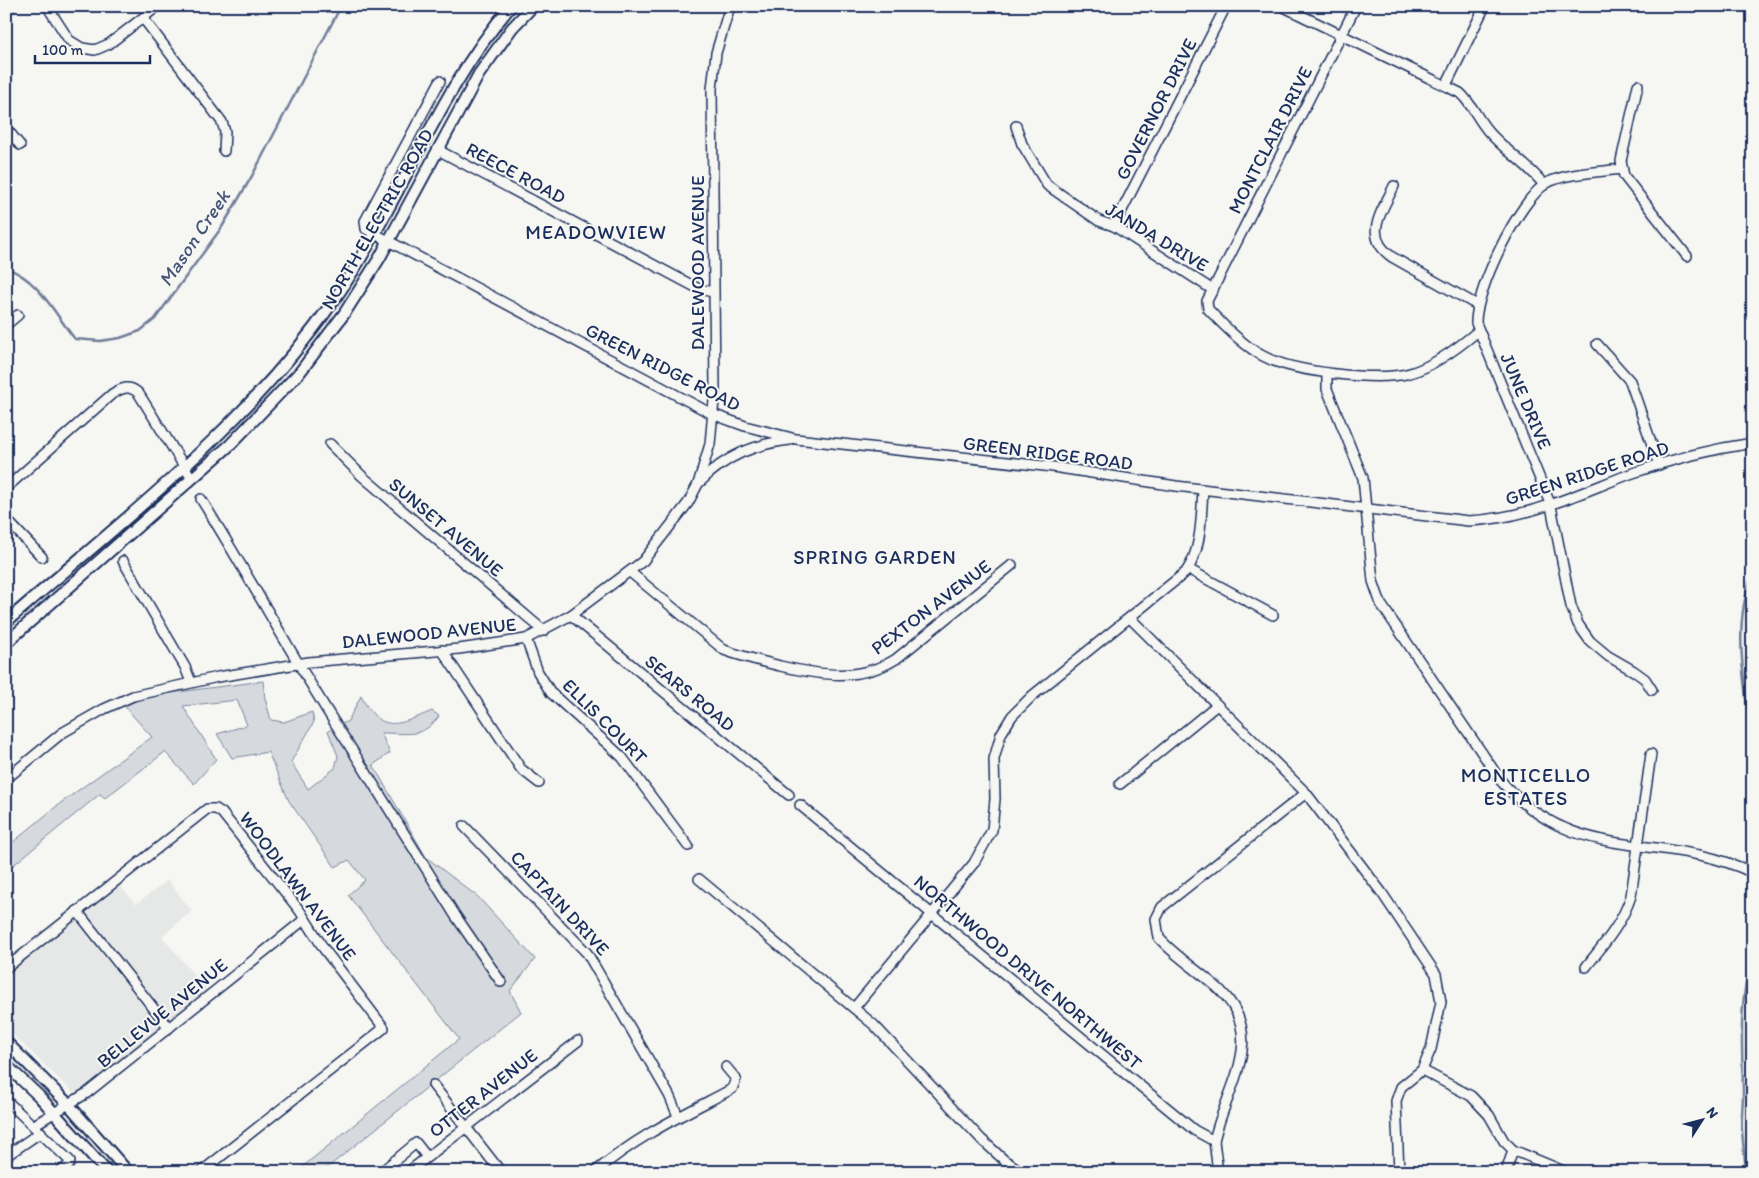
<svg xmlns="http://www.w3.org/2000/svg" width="1759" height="1178" font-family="Itim,sans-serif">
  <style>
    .built { fill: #e6e7e7 }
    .green { fill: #d6d9dd; stroke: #78849e }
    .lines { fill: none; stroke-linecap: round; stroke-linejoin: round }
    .stream { stroke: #717e99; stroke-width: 2.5 }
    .minor-casing { stroke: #1b2f5e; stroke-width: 12 }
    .major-casing { stroke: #1b2f5e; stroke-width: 14 }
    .minor { stroke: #f6f6f2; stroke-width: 9 }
    .major { stroke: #f6f6f2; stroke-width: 10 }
    .labels { text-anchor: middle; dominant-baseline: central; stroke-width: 4; stroke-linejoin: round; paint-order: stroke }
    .street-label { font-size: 19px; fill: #1b2f5e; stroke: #f6f6f2 }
    .neighbourhood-label { font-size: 20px; letter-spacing: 1px; fill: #1b2f5e; stroke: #f6f6f2 }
    .water-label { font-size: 20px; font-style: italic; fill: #46567b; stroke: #f6f6f2 }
  </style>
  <rect width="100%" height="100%" fill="#f6f6f2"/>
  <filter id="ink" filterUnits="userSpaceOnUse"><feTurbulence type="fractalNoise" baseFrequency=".02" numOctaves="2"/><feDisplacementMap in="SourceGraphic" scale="10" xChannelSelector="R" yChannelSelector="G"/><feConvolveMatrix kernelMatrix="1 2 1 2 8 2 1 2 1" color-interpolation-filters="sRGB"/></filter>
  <g filter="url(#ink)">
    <path class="built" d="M168,880L192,911L162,936L207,991L76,1095L6,1028V973L118,884L136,904Z"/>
    <path class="green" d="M263,681L265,698L271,720L284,722L312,712L314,722L291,762L308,789L335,768L338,756L328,731L348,721L361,696C381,735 398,725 432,711L439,716C423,739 406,733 381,733L390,753L373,765L426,857L478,897L535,959L510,991L521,1012L322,1172H296L459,1039L348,895L365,880L349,860L335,867L289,801L268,752L232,758L217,734L247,725L237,700L183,706L216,759L194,784L165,752L105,798L100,794L6,871V848L58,805L152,737L124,706L147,696Z"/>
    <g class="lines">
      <g class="stream">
        <path d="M6,268C39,279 54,313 75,339L100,341L120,338L140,331L155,319L222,227L252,176L341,6"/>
        <path d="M1753,574C1728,632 1750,700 1753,761"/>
        <path d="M1746,1172C1745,1158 1743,1144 1742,1130C1741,1118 1743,1106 1743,1095C1743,1048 1737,1002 1753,957"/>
      </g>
      <defs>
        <g id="minor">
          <path d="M47,6L69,40L82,48L95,50L109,44L158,6"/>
          <path d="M1282,6L1460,93C1472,104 1477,118 1488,131C1505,151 1528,164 1544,185"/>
          <path d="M1356,6L1207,301L1208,309C1222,324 1244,346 1263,356C1292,372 1378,382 1410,373C1434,366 1459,347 1478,331"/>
          <path d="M6,10L11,6"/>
          <path d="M143,18L222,122L225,132L224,151"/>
          <path d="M440,81L365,221L366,229L712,414L745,426L796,439L1053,467L1176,486L1469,521C1529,518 1575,495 1630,474C1669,460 1711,449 1753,443"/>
          <path d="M1446,85L1485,6"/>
          <path d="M1638,85L1621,161L1624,176L1687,256"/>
          <path d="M1016,126L1022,144L1047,185L1099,221L1114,226L1213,290"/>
          <path d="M6,128L20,145"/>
          <path d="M438,150L699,289L713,292"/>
          <path d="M1622,169C1600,172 1565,173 1547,183C1519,199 1475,292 1476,323L1551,506L1571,606L1578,624L1590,641L1608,656L1634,671L1645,679L1652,690"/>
          <path d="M1394,186C1382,212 1362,236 1392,257L1477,305"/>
          <path d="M1114,226L1226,6"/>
          <path d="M6,325L18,315"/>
          <path d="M1597,344L1630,381L1659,465"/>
          <path d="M1327,373V389L1363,478L1373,581L1381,604L1501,781C1578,869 1662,829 1753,873"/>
          <path d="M330,444L362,476L544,631"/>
          <path d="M700,482C726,456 754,444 790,440"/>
          <path d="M6,488L112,394C122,388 130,384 139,394L192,479"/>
          <path d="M201,499C252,580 296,665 349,745L455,915L501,982"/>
          <path d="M6,519L42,557"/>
          <path d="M123,561L185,667L191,682"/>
          <path d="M1188,569L1273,615"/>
          <path d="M630,572L724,650C743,657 761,661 780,666C820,675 859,682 896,659L1012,565"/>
          <path d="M571,615L789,795"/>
          <path d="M1130,618L1306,793L1382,893L1436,974L1441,1002L1431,1049L1422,1070L1401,1087L1396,1101L1399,1172"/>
          <path d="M526,639L538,672L551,693L622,757L688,846"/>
          <path d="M442,650L521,769L539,783"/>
          <path d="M6,779L62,733L104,709L133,696L218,677L309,662L459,649L526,639L571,615L643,561L688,503L698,484L710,444L715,389L712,89L716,53L730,6"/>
          <path d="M1120,784L1217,705"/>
          <path d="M800,805L1116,1066L1194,1130L1214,1141L1218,1172"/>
          <path d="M464,826L587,953L669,1095L678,1116"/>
          <path d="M699,879L874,1025L981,1139L1004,1160L1023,1172"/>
          <path d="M77,911L169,1028"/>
          <path d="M1586,967C1604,944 1622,924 1631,896L1651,754"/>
          <path d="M6,968L207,809H216L222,813L300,911L324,949L384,1028L201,1172"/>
          <path d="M854,1008L974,863L992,830L995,799L994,759L1001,734L1012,716L1032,696L1186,572C1202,549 1201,517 1203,490"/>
          <path d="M1422,1070L1471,1096L1489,1115L1504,1141L1513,1150L1566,1172"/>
          <path d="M433,1085L501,1172"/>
          <path d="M6,1100L70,1161L69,1165L60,1172"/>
          <path d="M34,1125L87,1093L305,919"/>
          <path d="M1214,1141C1225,1089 1269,1038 1220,990C1201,972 1177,958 1159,938L1156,919L1162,907L1306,793"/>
          <path d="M6,1156L41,1132"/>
          <path d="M381,1172L416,1143L427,1157"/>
          <path d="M408,1172L578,1041"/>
          <path d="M595,1172C641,1134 681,1116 732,1089L736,1079L726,1067"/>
          <path d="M1506,1172L1513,1150"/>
        </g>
        <g id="major">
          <path d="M6,622C119,523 246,427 332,303C398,209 436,93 511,6"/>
          <path d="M6,643L230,445L300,372L344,314L379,259L479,74L512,28L533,6"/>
          <path d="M6,1042L69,1105L128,1172"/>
          <path d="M6,1065L39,1096L107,1172"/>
        </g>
      </defs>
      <use href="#minor" class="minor-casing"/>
      <use href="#major" class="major-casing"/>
      <use href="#minor" class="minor"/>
      <use href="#major" class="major"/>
    </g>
  </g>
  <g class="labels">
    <g class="street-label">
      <text transform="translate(1156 109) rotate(-63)">GOVERNOR DRIVE</text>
      <text transform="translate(1270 140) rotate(-63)">MONTCLAIR DRIVE</text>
      <text transform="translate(516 173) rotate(28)">REECE ROAD</text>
      <text transform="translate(377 219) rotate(-60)">NORTH ELECTRIC ROAD</text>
      <text transform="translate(1157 237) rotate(31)">JANDA DRIVE</text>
      <text transform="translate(697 263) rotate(-90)">DALEWOOD AVENUE</text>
      <text transform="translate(663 367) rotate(27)">GREEN RIDGE ROAD</text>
      <text transform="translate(1526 401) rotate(67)">JUNE DRIVE</text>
      <text transform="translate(1048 453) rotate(7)">GREEN RIDGE ROAD</text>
      <text transform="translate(1587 473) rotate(-18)">GREEN RIDGE ROAD</text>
      <text transform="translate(446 527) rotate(40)">SUNSET AVENUE</text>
      <text transform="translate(931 607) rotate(-37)">PEXTON AVENUE</text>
      <text transform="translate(429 633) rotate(-6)">DALEWOOD AVENUE</text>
      <text transform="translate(690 693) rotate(39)">SEARS ROAD</text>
      <text transform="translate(605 721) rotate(45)">ELLIS COURT</text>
      <text transform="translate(298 886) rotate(53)">WOODLAWN AVENUE</text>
      <text transform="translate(560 903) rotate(47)">CAPTAIN DRIVE</text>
      <text transform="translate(1028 972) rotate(40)">NORTHWOOD DRIVE NORTHWEST</text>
      <text transform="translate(162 1013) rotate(-39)">BELLEVUE AVENUE</text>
      <text transform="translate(483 1093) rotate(-38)">OTTER AVENUE</text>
    </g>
    <g class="neighbourhood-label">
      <text x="596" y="232">MEADOWVIEW</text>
      <text x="875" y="557">SPRING GARDEN</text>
      <text x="1526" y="775">MONTICELLO<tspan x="1526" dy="23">ESTATES</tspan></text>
    </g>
    <g class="water-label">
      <text transform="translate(194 238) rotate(-56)">Mason Creek</text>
    </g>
  </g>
  <rect width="1759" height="1178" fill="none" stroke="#f6f6f2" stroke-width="25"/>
  <rect x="12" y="12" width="1734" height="1153" fill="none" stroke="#1b2f5e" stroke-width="2" filter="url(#ink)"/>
  <g transform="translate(1702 1120) rotate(54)" stroke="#f6f6f2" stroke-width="4" paint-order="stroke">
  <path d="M0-4L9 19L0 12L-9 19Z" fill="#1b2f5e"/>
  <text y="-8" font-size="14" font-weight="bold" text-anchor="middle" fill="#1b2f5e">N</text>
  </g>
  <path d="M35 55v8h115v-8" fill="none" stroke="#1b2f5e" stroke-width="2.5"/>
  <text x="42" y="55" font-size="15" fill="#1b2f5e" stroke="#f6f6f2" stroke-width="4" paint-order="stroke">100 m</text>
</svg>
